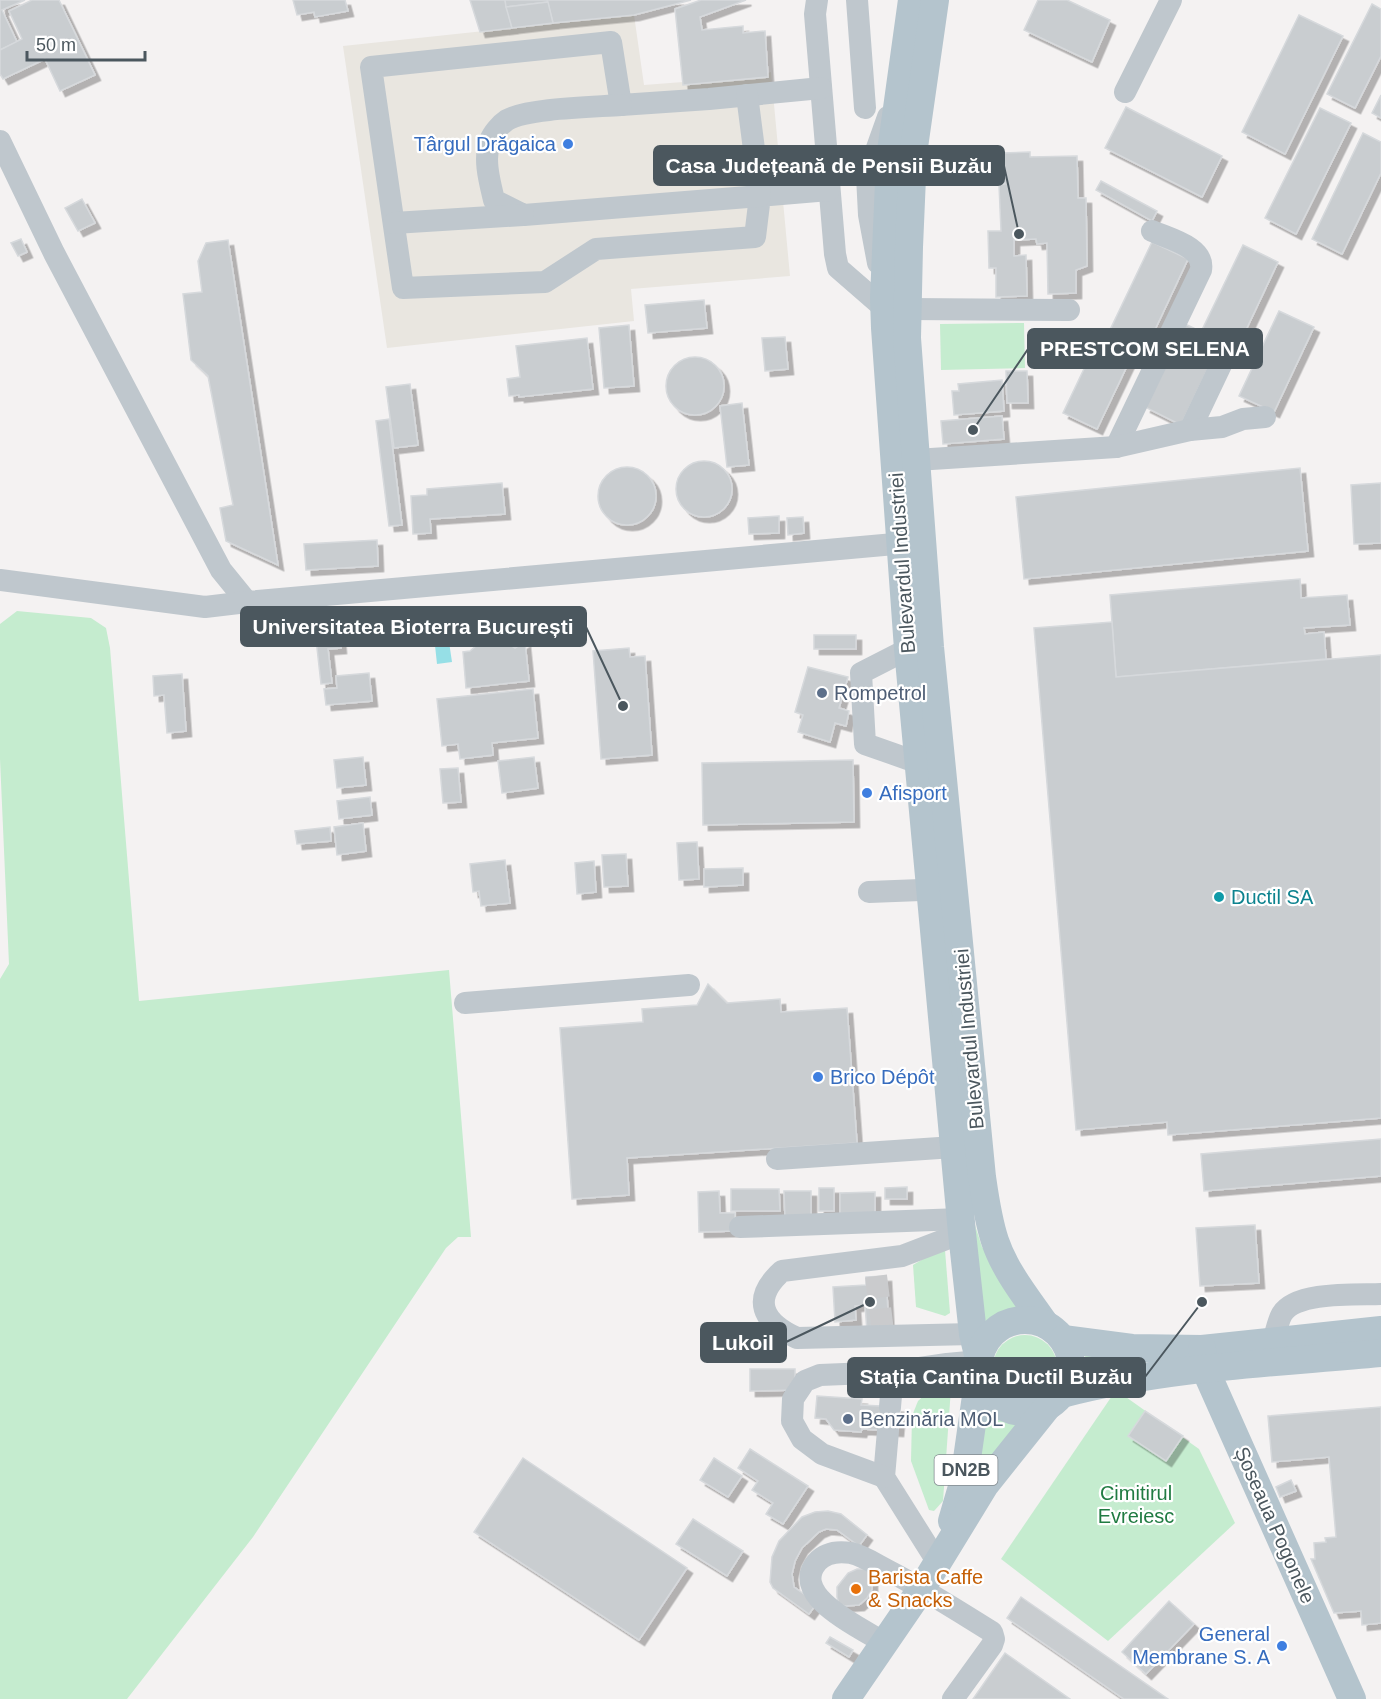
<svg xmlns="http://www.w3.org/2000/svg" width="1381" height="1699" font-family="Arial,sans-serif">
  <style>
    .commercial { fill: #e9e6e0 }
    .green { fill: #c5eccf }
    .water { fill: #96dfe6 }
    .building { fill: #c9cdd0; stroke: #d6d9dc; stroke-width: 1.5; filter: url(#shadow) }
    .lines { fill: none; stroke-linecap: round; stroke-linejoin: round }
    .minor-tunnel { stroke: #cacbcd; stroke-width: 22; stroke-dasharray: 22 11; stroke-linecap: butt }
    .minor { stroke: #bfc7cd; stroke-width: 22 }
    .major { stroke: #b4c4cd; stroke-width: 28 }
    .shop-dot { fill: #3f7fe0; stroke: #fff; stroke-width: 2 }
    .service-dot { fill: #5c6f8a; stroke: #fff; stroke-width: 2 }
    .culture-dot { fill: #0f9aa8; stroke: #fff; stroke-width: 2 }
    .food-dot { fill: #e8710a; stroke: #fff; stroke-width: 2 }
    .labels { text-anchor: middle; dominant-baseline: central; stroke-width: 4.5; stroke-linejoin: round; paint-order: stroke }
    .shield { fill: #fff; stroke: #81898e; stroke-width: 1.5 }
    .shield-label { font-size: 18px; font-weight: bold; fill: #4b575e }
    .shop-label { font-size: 20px; fill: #366cbe; stroke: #fff; text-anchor: end }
    .street-label { font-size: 20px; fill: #4b575e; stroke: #fff }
    .service-label { font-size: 20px; fill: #4e5e75; stroke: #fff; text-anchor: start }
    .culture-label { font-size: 20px; fill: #0d838f; stroke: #fff; text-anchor: start }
    .park-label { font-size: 20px; fill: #207b42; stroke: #fff }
    .food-label { font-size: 20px; fill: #c56008; stroke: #fff; text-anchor: start }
    .leader { fill: none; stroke: #4b575e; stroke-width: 2 }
    .callout-dot { fill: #4b575e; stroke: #fff; stroke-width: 2 }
    .callout { fill: #4b575e; stroke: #4b575e; stroke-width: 2 }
    .callout-label { font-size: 21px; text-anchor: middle; font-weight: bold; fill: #fff }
  </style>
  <defs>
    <filter id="shadow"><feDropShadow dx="5.5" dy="5.5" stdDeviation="0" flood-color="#0004"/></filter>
  </defs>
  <rect width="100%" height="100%" fill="#f4f2f2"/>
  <path class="commercial" d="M634,15L644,85L683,82L684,85L767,77L768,73L771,72L790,276L631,289L634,321L387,348L343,46Z"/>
  <g class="green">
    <path d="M1024,323L1025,368L941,370L940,324Z"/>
    <path d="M17,611L91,618L106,628L110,648L139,1001L449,970L471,1237H458L446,1248L253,1537L127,1699H0V979L9,964L0,759V624Z"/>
    <path d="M975,1225L982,1247L1035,1315C1015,1318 997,1321 983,1336Z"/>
    <path d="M940,1249L945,1250L950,1313L945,1316L916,1307L913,1265Z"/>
    <circle cx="1025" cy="1367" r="32"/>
    <path d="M1084,1352L1151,1361L1106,1367L1085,1377L1087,1364Z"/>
    <path d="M948,1374H952L943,1501L934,1511L929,1510L911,1461L912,1416L918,1401Z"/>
    <path d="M1116,1390L1199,1449L1235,1523L1108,1641L1001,1559Z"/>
    <path d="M982,1394C996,1409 1010,1417 1031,1415L971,1492Z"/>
  </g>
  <path class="water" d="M442,622L444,627L441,630L442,634L457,633L458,641L449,642L452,662L437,664L434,636L438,635L435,623Z"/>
  <g class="building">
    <path d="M0,0H25L2,10L17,42L0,50Z"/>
    <path d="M32,0H59L95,75L60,91L45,59L3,79L0,74V50L22,39L9,11Z"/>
    <path d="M293,0H345L348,11L315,17L314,12L297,15Z"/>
    <path d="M470,0H505L512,28L480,32Z"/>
    <path d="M505,0H547L548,2L506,7Z"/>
    <path d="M547,0H691L634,15L553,23Z"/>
    <path d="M701,0H746L700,17L702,30L743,26V33L765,31L768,77L683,85L675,9Z"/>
    <path d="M1038,0H1067L1110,20L1092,62L1024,30Z"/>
    <path d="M548,2L553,23L512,28L506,7Z"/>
    <path d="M1372,4L1381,9V56L1355,108L1327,94Z"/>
    <path d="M1299,15L1343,36L1285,154L1242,132Z"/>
    <path d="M1381,95V118L1372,113Z"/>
    <path d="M1126,107L1222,156L1202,197L1105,148Z"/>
    <path d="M1320,108L1351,123L1296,234L1265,218Z"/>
    <path d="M1363,133L1381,142V173L1342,254L1312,239Z"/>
    <path d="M1030,152V157L1077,156L1078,198H1086L1087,266L1076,270V293L1048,294L1047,243L1037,244L1036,239L1014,240V256L1026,255L1027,296L996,297V268H989L988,231H1001L999,185L1005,184L1001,153Z"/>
    <path d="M1101,181L1157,211L1152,221L1096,190Z"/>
    <path d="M82,199L95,223L78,231L65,208Z"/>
    <path d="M21,239L27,252L18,256L11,243Z"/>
    <path d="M228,240L278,565L226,541L220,508L233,505L208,376L191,360L183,294L202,292L198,261L206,243Z"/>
    <path d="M1152,242L1188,259L1146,349L1109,332Z"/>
    <path d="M1243,245L1278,262L1237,349L1201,332Z"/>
    <path d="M704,300L707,328L648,333L645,305Z"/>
    <path d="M1279,311L1314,327L1274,412L1239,396Z"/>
    <path d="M1185,324L1221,341L1181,425L1145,407Z"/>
    <path d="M629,325L634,386L604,388L599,328Z"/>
    <path d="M1103,329L1137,345L1097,429L1063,413Z"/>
    <path d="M785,337L788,369L765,371L762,338Z"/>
    <path d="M587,338L593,389L519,397V395L509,396L507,379L520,377L516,346Z"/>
    <circle cx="695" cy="386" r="29"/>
    <path d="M1006,371H1027L1028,403H1007Z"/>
    <path d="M1002,380L1004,411L954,415L952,391H959L958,384Z"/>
    <path d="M410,384L418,445L394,448L386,387Z"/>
    <path d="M742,403L749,465L727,467L720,406Z"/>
    <path d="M1002,416L1004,439L943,444L941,421Z"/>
    <path d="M389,419L402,525L389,526L376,421Z"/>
    <circle cx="704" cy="489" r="28"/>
    <circle cx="627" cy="496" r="29"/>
    <path d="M1300,468L1308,551L1024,579L1016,497Z"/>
    <path d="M502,483L505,514L430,519L431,533L413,534L411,496L427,495V489Z"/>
    <path d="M1381,483V543L1354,544L1351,485Z"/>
    <path d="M779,516V533L749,534L748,518Z"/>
    <path d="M803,517L804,533L788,535L787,518Z"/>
    <path d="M377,540L378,566L306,570L304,544Z"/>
    <path d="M1300,579L1301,598L1347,595L1350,625L1304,628L1305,634L1324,632L1326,659L1116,677L1110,595Z"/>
    <path d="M338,618L341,648L328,649L332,683L321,684L314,621Z"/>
    <path d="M1112,622L1116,677L1381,655V1118L1168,1135L1167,1122L1076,1130L1034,628Z"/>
    <rect x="814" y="635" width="42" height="14"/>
    <path d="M504,641L515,648L525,642L529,681L466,688L463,652L470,651L477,645L491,642Z"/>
    <path d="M629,648L630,657L645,656L652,755L601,759L593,651Z"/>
    <path d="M808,667L848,677L839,708L849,711L846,726L835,723L830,742L798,732L803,715L795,712Z"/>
    <path d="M369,673L372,701L326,705L324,689L337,688L336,676Z"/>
    <path d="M182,674L186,731L167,733L164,695L154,696L153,676Z"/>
    <path d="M533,689L538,738L492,743L493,755L460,759L458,744L442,746L437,699Z"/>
    <path d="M363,757L366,785L337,788L334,760Z"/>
    <path d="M534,757L538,788L502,793L498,761Z"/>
    <path d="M853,760L854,822L703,825L702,763Z"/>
    <path d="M458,768L461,802L443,803L440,769Z"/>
    <path d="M370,797L372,815L339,819L337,801Z"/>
    <path d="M363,823L366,851L337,855L334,827Z"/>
    <path d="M330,827L331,841L297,844L295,831Z"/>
    <path d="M697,842L699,879L679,880L677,843Z"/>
    <path d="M626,854L628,886L604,887L602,855Z"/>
    <path d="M505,860L510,903L481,906L479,891L473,892L470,864Z"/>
    <path d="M594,861L596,892L577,894L575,863Z"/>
    <path d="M743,868V885L704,887V869Z"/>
    <path d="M708,984L727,1003L780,999L781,1012L847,1008L857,1143L627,1158L629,1195L572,1199L560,1028L643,1022L642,1009L697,1005Z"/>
    <path d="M1381,1139V1176L1204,1191L1201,1154Z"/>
    <path d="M907,1187V1199H885V1188Z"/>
    <rect x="819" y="1188" width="15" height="23"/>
    <path d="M731,1189H779L780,1211H731Z"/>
    <path d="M719,1191L720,1213H735V1231L699,1232L698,1192Z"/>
    <path d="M784,1191H811V1218H785Z"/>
    <path d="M875,1192V1215H840V1193Z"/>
    <path d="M1255,1225L1259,1283L1200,1286L1196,1228Z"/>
    <path d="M886,1276L889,1331L867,1332L865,1305L855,1306L856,1320L835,1322L833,1287L866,1285V1277Z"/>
    <path d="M750,1369H795V1390L750,1391Z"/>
    <path d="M817,1396L862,1399L861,1405L900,1407L898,1431L862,1429L861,1432L834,1430L826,1419L815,1418Z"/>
    <path d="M1381,1407V1623L1362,1625L1361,1611L1334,1613L1311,1559H1315L1314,1543L1326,1542L1325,1538L1336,1537L1329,1457L1272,1462L1268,1416Z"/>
    <path d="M1145,1411L1183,1436L1166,1461L1128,1436Z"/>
    <path d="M750,1449L808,1486L783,1524L766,1514L773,1503L752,1490L758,1481L738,1468Z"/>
    <path d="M523,1458L687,1568L639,1640L474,1532Z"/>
    <path d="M714,1458L742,1476L728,1497L700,1480Z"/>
    <path d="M1291,1480L1296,1491L1280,1497L1276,1487Z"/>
    <path d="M828,1511L841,1514L867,1535L859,1546L837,1530L826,1529L819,1532L802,1548L795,1561L792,1574L794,1587L817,1603L809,1614L773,1588L770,1582L772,1557L779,1541L802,1517L815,1512Z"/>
    <path d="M693,1519L743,1551L727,1576L676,1544Z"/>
    <path d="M857,1569H866L872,1573V1589L867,1598L859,1605L845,1606L839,1604L837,1597V1587L848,1573Z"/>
    <path d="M1021,1597L1168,1699H1124L1007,1618Z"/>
    <path d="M1169,1601L1194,1624L1146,1674L1122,1652Z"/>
    <path d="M830,1637L853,1650L849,1657L826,1643Z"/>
    <path d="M1005,1653L1070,1699H973Z"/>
  </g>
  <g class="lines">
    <path class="minor-tunnel" d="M876,1276L883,1331"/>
    <g class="minor">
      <path d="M817,0L815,14L835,254L838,268L884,308"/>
      <path d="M857,0L865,108"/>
      <path d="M821,88L709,99L621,105L611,42L371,67L403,288L545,282L596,249L755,237L760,196L829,190"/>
      <path d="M1125,92L1171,0"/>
      <path d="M621,105C595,107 527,108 507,120C501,124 492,134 490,141C483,159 490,183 494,200L524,215L760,196L747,95"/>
      <path d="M0,141L54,253L221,570L247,602"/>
      <path d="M394,223L523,215"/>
      <path d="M878,263L869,215L867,176L888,117"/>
      <path d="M907,309L1069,310"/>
      <path d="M1190,430L1228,350"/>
      <path d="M1116,447L1201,270C1205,247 1170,239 1152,231"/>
      <path d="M916,460L1116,447L1190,430L1222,427L1243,419L1265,417"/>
      <path d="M0,580L205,607L247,602L917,542"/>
      <path d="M919,763L865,744L861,673L908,649L924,648"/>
      <path d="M869,892L947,889"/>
      <path d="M465,1003L689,985"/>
      <path d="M777,1159L954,1147"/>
      <path d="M740,1227L961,1219"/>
      <path d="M962,1233L902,1256L782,1271C751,1299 762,1322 797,1338L973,1334"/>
      <path d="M1273,1341C1276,1332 1278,1321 1282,1314C1296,1291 1357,1295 1381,1294"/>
      <path d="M890,1407L893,1372L947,1364L979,1361"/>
      <path d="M888,1431L884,1477L938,1563"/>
      <path d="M884,1477L822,1454L802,1439L792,1421L793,1399L805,1381L820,1375L893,1372"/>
      <path d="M885,1643C863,1629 788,1596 817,1562C826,1552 839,1551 851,1553C864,1556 877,1565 889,1571C924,1589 958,1611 992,1632L994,1639L992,1645L953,1699"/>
    </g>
    <g class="major">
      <path d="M912,0L890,159L884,298L885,328L908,649L962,1233L973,1334L979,1359"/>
      <path d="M935,0L913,154L909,247L907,338L930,647L982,1177C985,1198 988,1220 995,1241C1005,1271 1027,1298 1045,1324"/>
      <circle cx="1025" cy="1366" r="46"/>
      <path d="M1063,1339L1132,1348L1202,1349L1381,1330"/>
      <path d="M1202,1349L1205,1369L1352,1699"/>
      <path d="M1062,1394C1165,1367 1274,1363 1381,1353"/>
      <path d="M952,1521L964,1480L979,1375"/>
      <path d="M846,1699L922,1588L985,1485L1048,1406"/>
    </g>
  </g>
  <g class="shop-dot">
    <circle cx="568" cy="144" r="6"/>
    <circle cx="867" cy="793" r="6"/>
    <circle cx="818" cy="1077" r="6"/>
    <circle cx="1282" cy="1646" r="6"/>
  </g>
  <g class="service-dot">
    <circle cx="822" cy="693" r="6"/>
    <circle cx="848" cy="1419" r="6"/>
  </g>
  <circle class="culture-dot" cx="1219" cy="897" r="6"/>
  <circle class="food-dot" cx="856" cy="1589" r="6"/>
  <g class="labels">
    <rect class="shield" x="934.5" y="1455" width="63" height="30" rx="4.5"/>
    <g class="shield-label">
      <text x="966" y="1470">DN2B</text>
    </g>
    <g class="shop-label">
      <text x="556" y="144">Târgul Drăgaica</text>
      <text x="879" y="793" text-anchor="start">Afisport</text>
      <text x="830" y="1077" text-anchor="start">Brico Dépôt</text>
      <text x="1270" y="1634">General<tspan x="1270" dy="23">Membrane S. A</tspan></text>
    </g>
    <g class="street-label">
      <text transform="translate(902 563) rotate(-94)">Bulevardul Industriei</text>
      <text transform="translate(969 1039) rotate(-95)">Bulevardul Industriei</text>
      <text transform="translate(1275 1525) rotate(66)">Șoseaua Pogonele</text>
    </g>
    <g class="service-label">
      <text x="834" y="693">Rompetrol</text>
      <text x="860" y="1419">Benzinăria MOL</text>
    </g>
    <g class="culture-label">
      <text x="1231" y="897">Ductil SA</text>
    </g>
    <g class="park-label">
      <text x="1136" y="1493">Cimitirul<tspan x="1136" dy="23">Evreiesc</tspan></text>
    </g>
    <g class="food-label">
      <text x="868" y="1577">Barista Caffe<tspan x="868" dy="23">&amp; Snacks</tspan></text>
    </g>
  </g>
  <path class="leader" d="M1019 234L1004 166M973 430L1028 349M623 706L586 627M870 1302L786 1342M1202 1302L1145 1377"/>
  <g class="callout-dot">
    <circle cx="1019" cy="234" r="6"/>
    <circle cx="973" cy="430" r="6"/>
    <circle cx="623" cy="706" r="6"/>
    <circle cx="870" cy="1302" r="6"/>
    <circle cx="1202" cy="1302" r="6"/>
  </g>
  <g class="callout">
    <rect x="654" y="146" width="350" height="39" rx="6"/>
    <rect x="1028" y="329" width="234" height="39" rx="6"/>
    <rect x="241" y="607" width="345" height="39" rx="6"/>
    <rect x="701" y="1323" width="85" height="39" rx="6"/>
    <rect x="848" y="1358" width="297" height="39" rx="6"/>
  </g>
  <g class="callout-label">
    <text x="829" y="173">Casa Județeană de Pensii Buzău</text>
    <text x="1145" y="356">PRESTCOM SELENA</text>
    <text x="413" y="634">Universitatea Bioterra București</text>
    <text x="743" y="1350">Lukoil</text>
    <text x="996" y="1384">Stația Cantina Ductil Buzău</text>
  </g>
  <path d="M27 51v9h118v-9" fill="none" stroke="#4b575e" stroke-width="3"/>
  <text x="36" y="51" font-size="18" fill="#4b575e" stroke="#ffffff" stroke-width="4.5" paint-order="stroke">50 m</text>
</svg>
